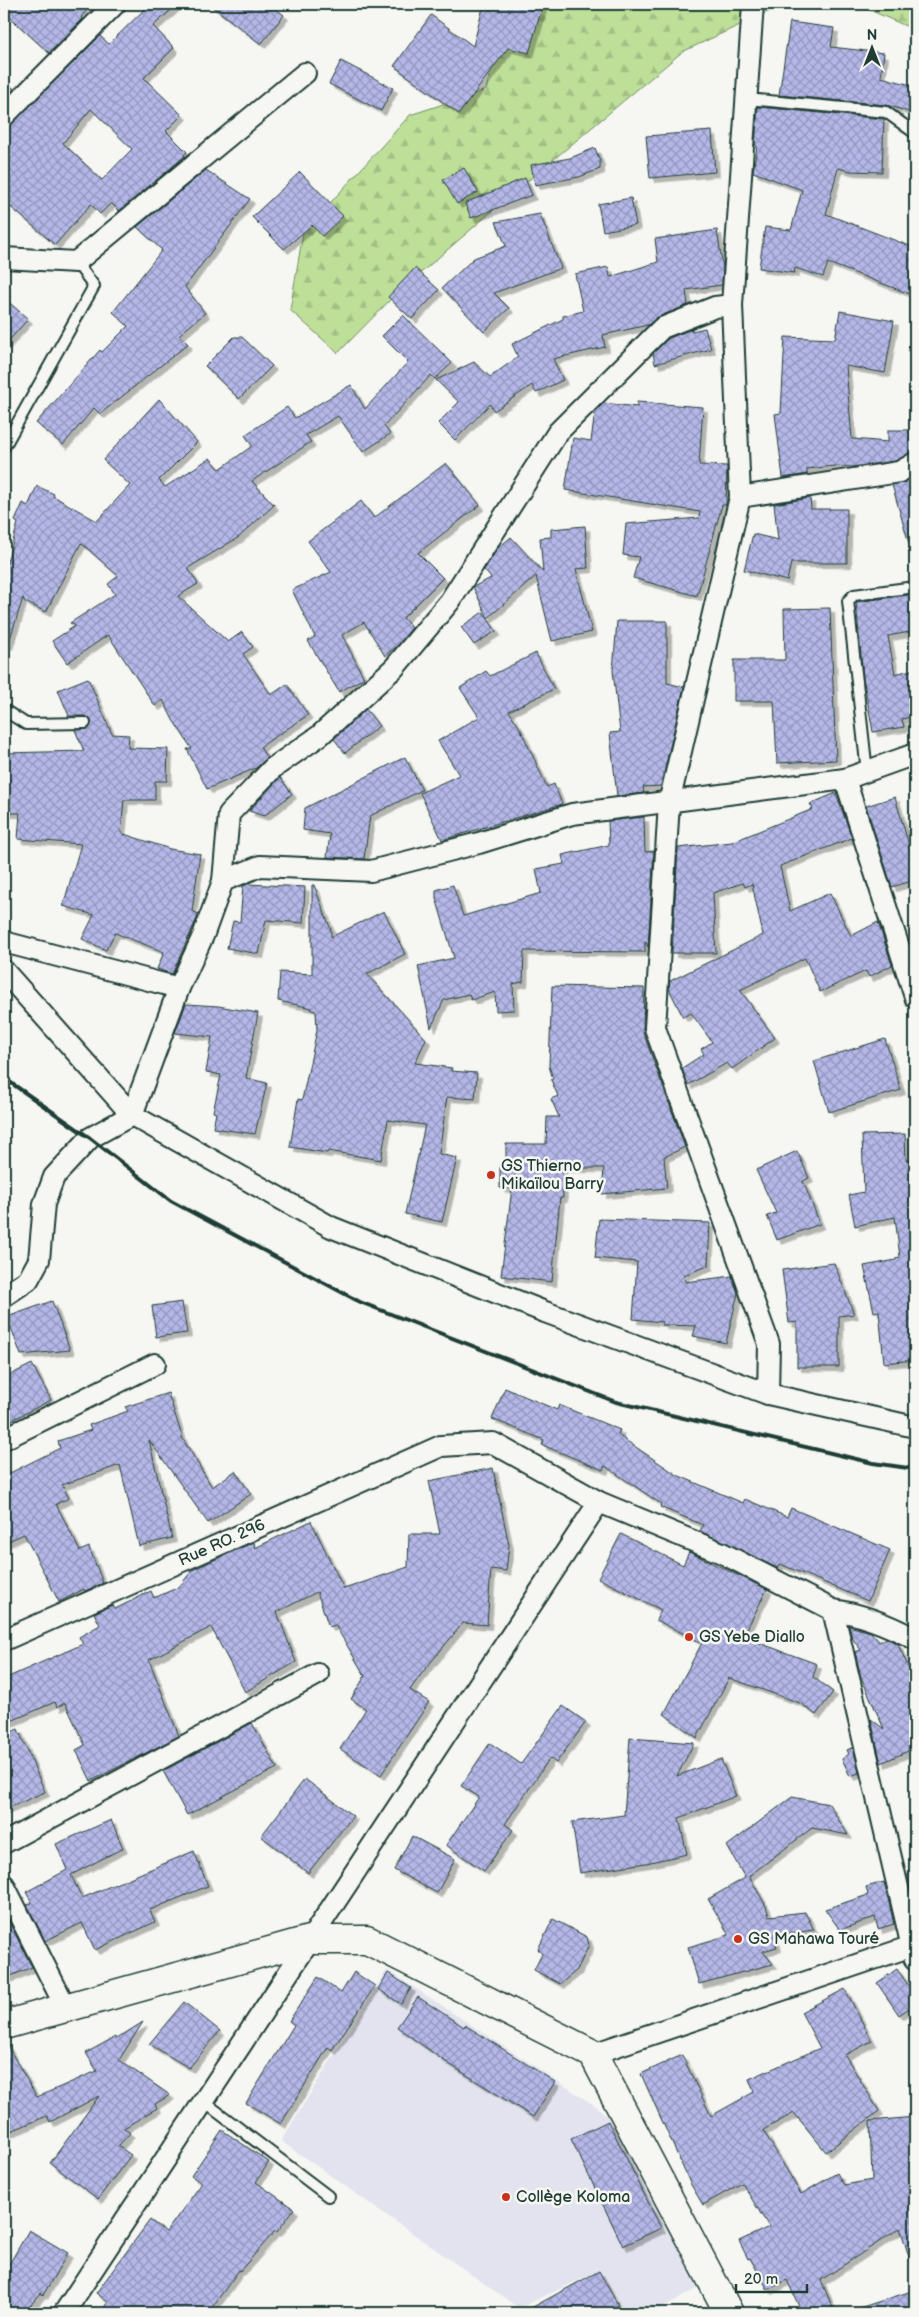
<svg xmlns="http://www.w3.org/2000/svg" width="919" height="2317" font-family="'Balsamiq Sans',sans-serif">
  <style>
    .built { fill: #e2e3ef }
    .forest { fill: url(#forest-firs); stroke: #6e8e66 }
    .building { fill: url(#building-cross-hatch); stroke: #1f3d34; fill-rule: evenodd; filter: url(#shadow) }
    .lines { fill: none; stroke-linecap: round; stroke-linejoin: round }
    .lane-casing { stroke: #1f3d34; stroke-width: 14 }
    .street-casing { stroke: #1f3d34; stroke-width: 24 }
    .secondary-casing { stroke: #1f3d34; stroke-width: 31 }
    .lane { stroke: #f6f6f2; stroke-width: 10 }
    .street { stroke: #f6f6f2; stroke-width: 20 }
    .secondary { stroke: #f6f6f2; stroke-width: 28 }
    .rail { stroke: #1f3d34; stroke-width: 4 }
    .poi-dot { fill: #c8321e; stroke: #f6f6f2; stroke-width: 2 }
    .labels { text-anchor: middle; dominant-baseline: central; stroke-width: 5; stroke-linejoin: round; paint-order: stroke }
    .poi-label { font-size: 16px; fill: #1f3d34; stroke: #f6f6f2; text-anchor: start }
    .street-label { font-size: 16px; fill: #1f3d34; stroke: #f6f6f2 }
  </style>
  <defs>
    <pattern id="forest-firs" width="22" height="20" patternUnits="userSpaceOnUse" patternTransform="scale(1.25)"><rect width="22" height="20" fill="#bedf98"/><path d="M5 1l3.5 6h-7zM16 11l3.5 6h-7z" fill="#a3c084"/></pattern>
    <pattern id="building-cross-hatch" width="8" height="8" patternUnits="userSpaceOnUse" patternTransform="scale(1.25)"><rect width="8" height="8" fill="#b5b7e8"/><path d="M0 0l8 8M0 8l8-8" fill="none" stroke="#9396bd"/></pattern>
    <filter id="shadow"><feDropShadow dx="4.5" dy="4.5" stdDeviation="0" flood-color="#0004"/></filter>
  </defs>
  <rect width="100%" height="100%" fill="#f6f6f2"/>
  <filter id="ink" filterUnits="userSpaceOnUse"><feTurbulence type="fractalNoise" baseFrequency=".02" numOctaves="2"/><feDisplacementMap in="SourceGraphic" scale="10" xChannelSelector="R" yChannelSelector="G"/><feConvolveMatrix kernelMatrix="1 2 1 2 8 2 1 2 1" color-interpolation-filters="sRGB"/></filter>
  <g filter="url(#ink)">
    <path class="built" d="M387,1970L597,2107L615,2123L698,2288L652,2313H627L598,2271L519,2308L281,2141Z"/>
    <g class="forest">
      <path d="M507,4H785L682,52L504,201L395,295L338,353L290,310L303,233L410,115L486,90Z"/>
      <path d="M856,4H915V30Z"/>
    </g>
    <g class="building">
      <path d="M4,4H92L81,17L83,19L49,53L4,12Z"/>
      <path d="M150,4H178L153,26L174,48L144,78L182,115L166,131L187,152L184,155L185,156L119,211L111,203L100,214L91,204L55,245L4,201V128L12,124L100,36L109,44ZM91,109L132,149L102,180L63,143Z"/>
      <path d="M209,4H269L284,15L261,44Z"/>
      <path d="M484,4H543L529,53L508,48L459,114L394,66L431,15L473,46Z"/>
      <path d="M790,22L834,28L831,47L884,53L881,77L915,86V114L887,105L779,95Z"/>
      <path d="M341,61L393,88L381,111L329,84Z"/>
      <path d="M4,79L14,89L4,99Z"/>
      <path d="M758,107L884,119L882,172L850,171L838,168L826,214L915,248V296L828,263L823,277L795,268L794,273L759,268L765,227L791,230L802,190L753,172L757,146L755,145Z"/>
      <path d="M712,131L715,172L650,178L646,136Z"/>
      <path d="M595,148L600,161V169L579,177L535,185L531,165L570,158Z"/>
      <path d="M464,168L478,192L457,204L443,180Z"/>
      <path d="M206,170L250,199L185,287L205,313L179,335L188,344L100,414L94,408L63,445L36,423L100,350L102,352L128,326L113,312L162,250L137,227Z"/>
      <path d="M300,172L343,216L322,236L312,225L284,249L252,217Z"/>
      <path d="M525,178L532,195L471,218L465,203Z"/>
      <path d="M631,198L636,225L603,231L598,204Z"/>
      <path d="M540,214L561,268L494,293L509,308L484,332L442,288L474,258L506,246L496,222Z"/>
      <path d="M717,230L723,268L722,285L686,290L688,305L658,317L648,325L603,335L605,347L553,359L563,380L536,393L532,385L494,411L490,404L455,440L438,423L459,402L436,380L474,362L490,377L518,357L512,344L563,319V316L583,311L575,274L608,267L610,277L658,262L655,239Z"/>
      <path d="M415,268L439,290L412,319L388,297Z"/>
      <path d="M4,298L28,319L4,346Z"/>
      <path d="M840,311L894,321L885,373L846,366L852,439L888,442V430H915V451L895,461L852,467L835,466L807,469V474L783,478L775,414L781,413L785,337L835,339Z"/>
      <path d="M403,315L452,363L435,379L431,375L384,426L390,434L363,452L338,416L306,435L311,442L252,481L274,505L239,537L188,568L198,584L178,596L228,642L242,632L253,647L243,654L271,695L287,684L308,715L260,747L267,758L256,768L207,789L187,749H192L173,720L163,700L155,706L108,635L67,663L52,641L75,626L70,623L115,594L108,584L118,576L81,543L46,612L25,602L23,598L8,645L4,644V573L18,523L15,521L23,503L28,506L37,486L54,494L53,496L97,521L130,485L103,460L159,399L197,442L159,480L165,487L210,458L220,469L252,446L245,435L287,407L295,418L351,385L365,409L408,362L382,336Z"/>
      <path d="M705,328L711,349L655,364L653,353L669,338L692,329V331Z"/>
      <path d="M234,337H242L272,366L239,399L205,366Z"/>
      <path d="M637,402L703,407L699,465L727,466L726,505H722L697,596L633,578L639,557L623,555L626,524L699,518L700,512L565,490L573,438L591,441L595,412L604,403L637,407Z"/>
      <path d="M446,463L480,505L418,553L443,578L403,618L412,628L398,645L385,656L364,622L342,635L364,678L339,692L308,641L315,637L292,590L331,572L308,541L361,501L374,518Z"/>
      <path d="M915,476V546L910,547L892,485L905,482Z"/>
      <path d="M810,498L811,509H847V563H791L787,581L744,570L753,534L778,540L774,504Z"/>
      <path d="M585,526L588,568L576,569L592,632L552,641L536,576L488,618L473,587L491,578L484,570L497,549L511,537L543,572L540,538L551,537V529Z"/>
      <path d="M915,594V631L888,636L895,674L915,669V716L902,719L904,727L873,732L863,677L856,602Z"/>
      <path d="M830,608L836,760L777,763L774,701H734V660H785L784,609Z"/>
      <path d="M483,612L496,631L474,645L461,627Z"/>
      <path d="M617,621H667V683L684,687L661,786L643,787L644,793L617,796L610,733L620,732L613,671Z"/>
      <path d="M536,653L554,689L509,711L520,728L547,787L554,784L562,804L442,840L420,793L459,775L438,741L479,717L460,688L486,671L490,676Z"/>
      <path d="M88,678L112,734L129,735L128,748L168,749L167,781H155V800H124L121,833L170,849L200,854L192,911L199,914L172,974L157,969L164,952L115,933L106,950L82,939L94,915L63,906L81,844L18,839L20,813H6V774H4V753L84,751L75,730L89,729L91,720L85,716H69L58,690Z"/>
      <path d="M366,709L379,726L345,753L334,739Z"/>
      <path d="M405,757L422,790L370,816L364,859L327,857L330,834L303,830L305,808Z"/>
      <path d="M280,777L292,794L264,816L249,811Z"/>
      <path d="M836,793L852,838L780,866L790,911L830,893L851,936L878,922L892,965L869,977L866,971L820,992L805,958L740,990L775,1038L732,1069L727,1063L688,1085L682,1068L704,1054L701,1049L712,1042L691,1013L683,1017L669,989L670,981L763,935L752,884L745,887L743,883L713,893L716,953H672L678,848L732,842L813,809L810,804Z"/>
      <path d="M895,797L915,866V880L892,887L866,806Z"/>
      <path d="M644,817L645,852L654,851L648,947L645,941V952L524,951L523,982L513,984L514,1010L496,1011L495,992L471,1000L469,994L444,1000L431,1028L418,966L454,958L436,898V890L453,885L463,916L541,893L536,869L564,864L562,855L609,845L608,821Z"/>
      <path d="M248,884L305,887L303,923L266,920L259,954L227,948L233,921L240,922L243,886Z"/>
      <path d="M312,885H314L331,930V937L384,911L405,954L367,974L426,1039L415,1063L452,1068L451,1071L477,1073L475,1099L447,1097L439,1154L457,1158L442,1222L405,1214L425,1125L388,1120L381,1160L328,1151L327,1153L290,1147L298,1099L302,1100L317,1030L316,1011L311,1010L312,1008L278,1001L280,972L312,974Z"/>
      <path d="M552,986L644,988L643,1032L685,1147L664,1157L667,1188L602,1194L604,1168H562L563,1198H560L552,1282L501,1276L512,1188H500V1163H506V1144H546L547,1117H559L551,1099L558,1096L551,1080L553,1079L549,1066Z"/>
      <path d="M186,1004L218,1006L258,1013L246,1078L267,1083L255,1134L213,1128L216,1113L213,1112L221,1075L206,1072L212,1037L175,1033Z"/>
      <path d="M885,1039L901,1090L829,1112L814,1061Z"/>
      <path d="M905,1134L906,1161L915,1157V1360L884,1363L879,1311L874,1312L864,1266L896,1260V1258L900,1257L895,1217L855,1226L849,1195L864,1192L862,1135Z"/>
      <path d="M797,1151L809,1178L803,1181L820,1224L777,1240L767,1216L776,1213L756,1170Z"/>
      <path d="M599,1219L710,1223L708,1266L684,1275L685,1282L732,1276L738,1293L726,1343L693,1336L696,1326L662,1325V1322L633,1319L637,1262L595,1258Z"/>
      <path d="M834,1263L854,1314L839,1316V1367H797V1322L789,1323L782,1270Z"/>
      <path d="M52,1301L70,1350L21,1355L7,1317Z"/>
      <path d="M182,1302L187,1333L156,1337L152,1306Z"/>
      <path d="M32,1364L51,1400L4,1424V1378Z"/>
      <path d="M505,1388L557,1410L559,1405L620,1430L618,1435L677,1475L743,1503L745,1499L787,1517L791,1508L890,1550L868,1601L780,1564L777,1568L700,1531L703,1525L660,1507L661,1504L605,1466L603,1470L542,1445L544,1440L492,1419Z"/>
      <path d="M168,1393L183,1439L212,1487L235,1471L251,1494L208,1523L149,1440L172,1538L139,1546L120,1465L62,1485L69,1498L56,1504L80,1551L89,1547L103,1583L85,1591L84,1589L59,1602L24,1534L4,1543V1476L60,1448L58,1441L91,1430L89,1425L128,1411L125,1407Z"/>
      <path d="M493,1468L509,1545L506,1571L491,1569L487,1625L463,1623L422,1673L410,1690L429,1702L381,1775L340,1749L366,1709L351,1699L365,1676L335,1625L329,1627L317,1592L277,1612L296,1662L245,1692L211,1627L149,1660L179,1736L91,1781L76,1750L85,1745L65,1703L57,1707L55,1702L4,1724V1679L83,1644L79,1637L100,1625L94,1613L113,1605L115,1609L151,1591L154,1598L179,1587L190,1573V1571L254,1542L255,1548L311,1521L344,1589L408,1567L409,1534H440L429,1481Z"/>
      <path d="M621,1534L683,1565L689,1552L767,1589L743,1637L817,1664L813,1677L833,1692L816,1715L800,1703L729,1678L697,1738L664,1714L702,1643L656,1620L661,1610L598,1578Z"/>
      <path d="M849,1626L871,1632L879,1642L887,1638L898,1644L915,1682V1748L881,1763L871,1719L884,1729L861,1677L855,1652L861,1650L852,1638Z"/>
      <path d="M563,1706L586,1722L556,1763L550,1758L505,1824L513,1830L484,1871L446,1845L479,1797L461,1786L490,1743L521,1764Z"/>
      <path d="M252,1723L277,1768L187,1815L163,1771Z"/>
      <path d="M18,1729L45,1792L4,1810V1735Z"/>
      <path d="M630,1738L694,1743L677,1776L721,1759L736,1796L679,1818L687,1854L646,1863L580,1873L572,1822L624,1815Z"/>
      <path d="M853,1747L859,1773L850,1776L842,1759L849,1754L847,1750Z"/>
      <path d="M305,1779L353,1816L308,1873L261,1836Z"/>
      <path d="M792,1797L829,1804L848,1835L812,1828L749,1876L766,1906L769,1916L805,1912L814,1930L774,1935L777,1947L763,1951L773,1964L699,1984L688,1947L729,1935L708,1899L745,1878L727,1846Z"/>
      <path d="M111,1820L123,1848L71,1875L82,1898L194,1851L208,1886L150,1910L155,1922L95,1950L82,1923L45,1941L27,1905L32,1903L26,1892L67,1870L56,1844Z"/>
      <path d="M412,1836L455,1859L437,1893L394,1870Z"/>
      <path d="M915,1873V1909L907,1875Z"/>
      <path d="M884,1882L894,1924L878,1929L875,1917L840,1930L825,1909L868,1895L866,1887Z"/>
      <path d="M5,1914L32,1967L4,1979V1915Z"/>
      <path d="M553,1919L587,1937L589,1945L577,1970L560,1984L534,1970L542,1954L538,1949Z"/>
      <path d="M897,1969L915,1995V2004L899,2015L877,1983Z"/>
      <path d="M354,1972L375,1986L332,2050L328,2047L281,2124L246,2103L294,2025L289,2021L318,1977L341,1993Z"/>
      <path d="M388,1973L411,1988L401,2004L378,1989Z"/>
      <path d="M845,1989L872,2041L845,2055L879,2111L826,2152L794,2113L763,2130L801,2194L837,2173L844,2185L872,2180L870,2121L915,2117V2262L911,2263L900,2228L821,2280L835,2313H802L787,2280L768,2290L750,2258L748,2259L739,2241L769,2227L742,2183L703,2205L690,2183L641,2074L682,2055L711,2116L754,2092L749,2079L820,2048L801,2012Z"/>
      <path d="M418,1997L464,2027L465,2025L555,2082L533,2117L443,2060L397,2027Z"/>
      <path d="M184,2002L220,2031L189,2068L149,2044Z"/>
      <path d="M143,2022L119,2060L170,2095L155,2104L157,2108L124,2128L130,2133L118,2146L131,2155L98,2199L50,2163L99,2096L50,2122L47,2116L4,2134V2040L37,2097L97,2071L86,2053L115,2037L116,2039Z"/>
      <path d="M608,2121L661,2228L623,2246L571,2139Z"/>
      <path d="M222,2130L269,2162L256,2182L294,2209L277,2232L275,2231L240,2271L239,2270L208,2313H100L108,2302L96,2293L150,2220L166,2232L202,2183L191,2176Z"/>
      <path d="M29,2230L68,2253L43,2295L41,2293L24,2313H4V2273Z"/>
      <path d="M599,2271L618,2305L603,2313H522Z"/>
      <path d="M915,2290V2313H856V2309Z"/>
    </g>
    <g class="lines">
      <defs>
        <g id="lane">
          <path d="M747,99L886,112L915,133"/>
          <path d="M4,447L94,286L76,262"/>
          <path d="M4,710L26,724L85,723"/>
          <path d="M867,772L848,601L854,595L915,587"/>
          <path d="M203,2101L328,2196"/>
        </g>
        <g id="street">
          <path d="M4,116L115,4"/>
          <path d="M4,258L76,262L305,73"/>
          <path d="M740,497L899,472L915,463"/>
          <path d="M915,754L845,779L915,997"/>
          <path d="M223,881L229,814L273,768L319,736L394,668L450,601L558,432L662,328L715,307L732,305"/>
          <path d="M4,942L179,988"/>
          <path d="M4,971L132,1115L331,1227L545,1312L768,1394L769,1344L655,1028L669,803L740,497L732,305L753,4"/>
          <path d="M4,1296L28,1280L39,1260L44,1204L54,1177L90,1138L132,1115L179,988L203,936L223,881L260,866L371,871L479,843L572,814L845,779"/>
          <path d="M768,1394L915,1427"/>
          <path d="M4,1439L155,1364"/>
          <path d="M833,1610L915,1960"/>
          <path d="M4,1640L441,1446L493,1443L599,1502L722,1553L833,1610C862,1614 889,1625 915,1639"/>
          <path d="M4,1843L318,1674"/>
          <path d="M4,1885L66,2008"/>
          <path d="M593,2054L915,1945"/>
          <path d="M64,2313L599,1502"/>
        </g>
        <path id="secondary" d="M4,2025L309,1940H367L593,2054L729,2313"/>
      </defs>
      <use href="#lane" class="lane-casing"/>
      <use href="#street" class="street-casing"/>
      <use href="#secondary" class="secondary-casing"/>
      <use href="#lane" class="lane"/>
      <use href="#street" class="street"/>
      <use href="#secondary" class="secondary"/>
      <path class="rail" d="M4,1078L90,1138L171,1201L360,1302L616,1402L873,1463L915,1469"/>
    </g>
  </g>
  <g class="poi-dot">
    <circle cx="491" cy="1175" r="5"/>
    <circle cx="689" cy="1637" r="5"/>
    <circle cx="738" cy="1939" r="5"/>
    <circle cx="506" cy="2197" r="5"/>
  </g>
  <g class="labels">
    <g class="poi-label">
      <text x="501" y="1166">GS Thierno<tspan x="501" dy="18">Mikaïlou Barry</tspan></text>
      <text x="699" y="1637">GS Yebe Diallo</text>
      <text x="748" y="1939">GS Mahawa Touré</text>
      <text x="516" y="2197">Collège Koloma</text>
    </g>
    <g class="street-label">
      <text transform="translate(222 1543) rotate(-24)">Rue RO. 296</text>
    </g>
  </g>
  <rect width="919" height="2317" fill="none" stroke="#f6f6f2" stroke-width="20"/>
  <rect x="10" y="10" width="899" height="2297" fill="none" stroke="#1f3d34" stroke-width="2" filter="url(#ink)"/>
  <g transform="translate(872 48)" stroke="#f6f6f2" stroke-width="4" paint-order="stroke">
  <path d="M0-4L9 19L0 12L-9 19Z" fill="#1f3d34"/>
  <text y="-8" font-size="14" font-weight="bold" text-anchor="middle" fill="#1f3d34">N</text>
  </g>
  <path d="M736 2284v8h71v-8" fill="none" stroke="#1f3d34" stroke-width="2.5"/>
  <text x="744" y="2284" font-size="15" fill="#1f3d34" stroke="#f6f6f2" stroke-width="4" paint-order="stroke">20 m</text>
</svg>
